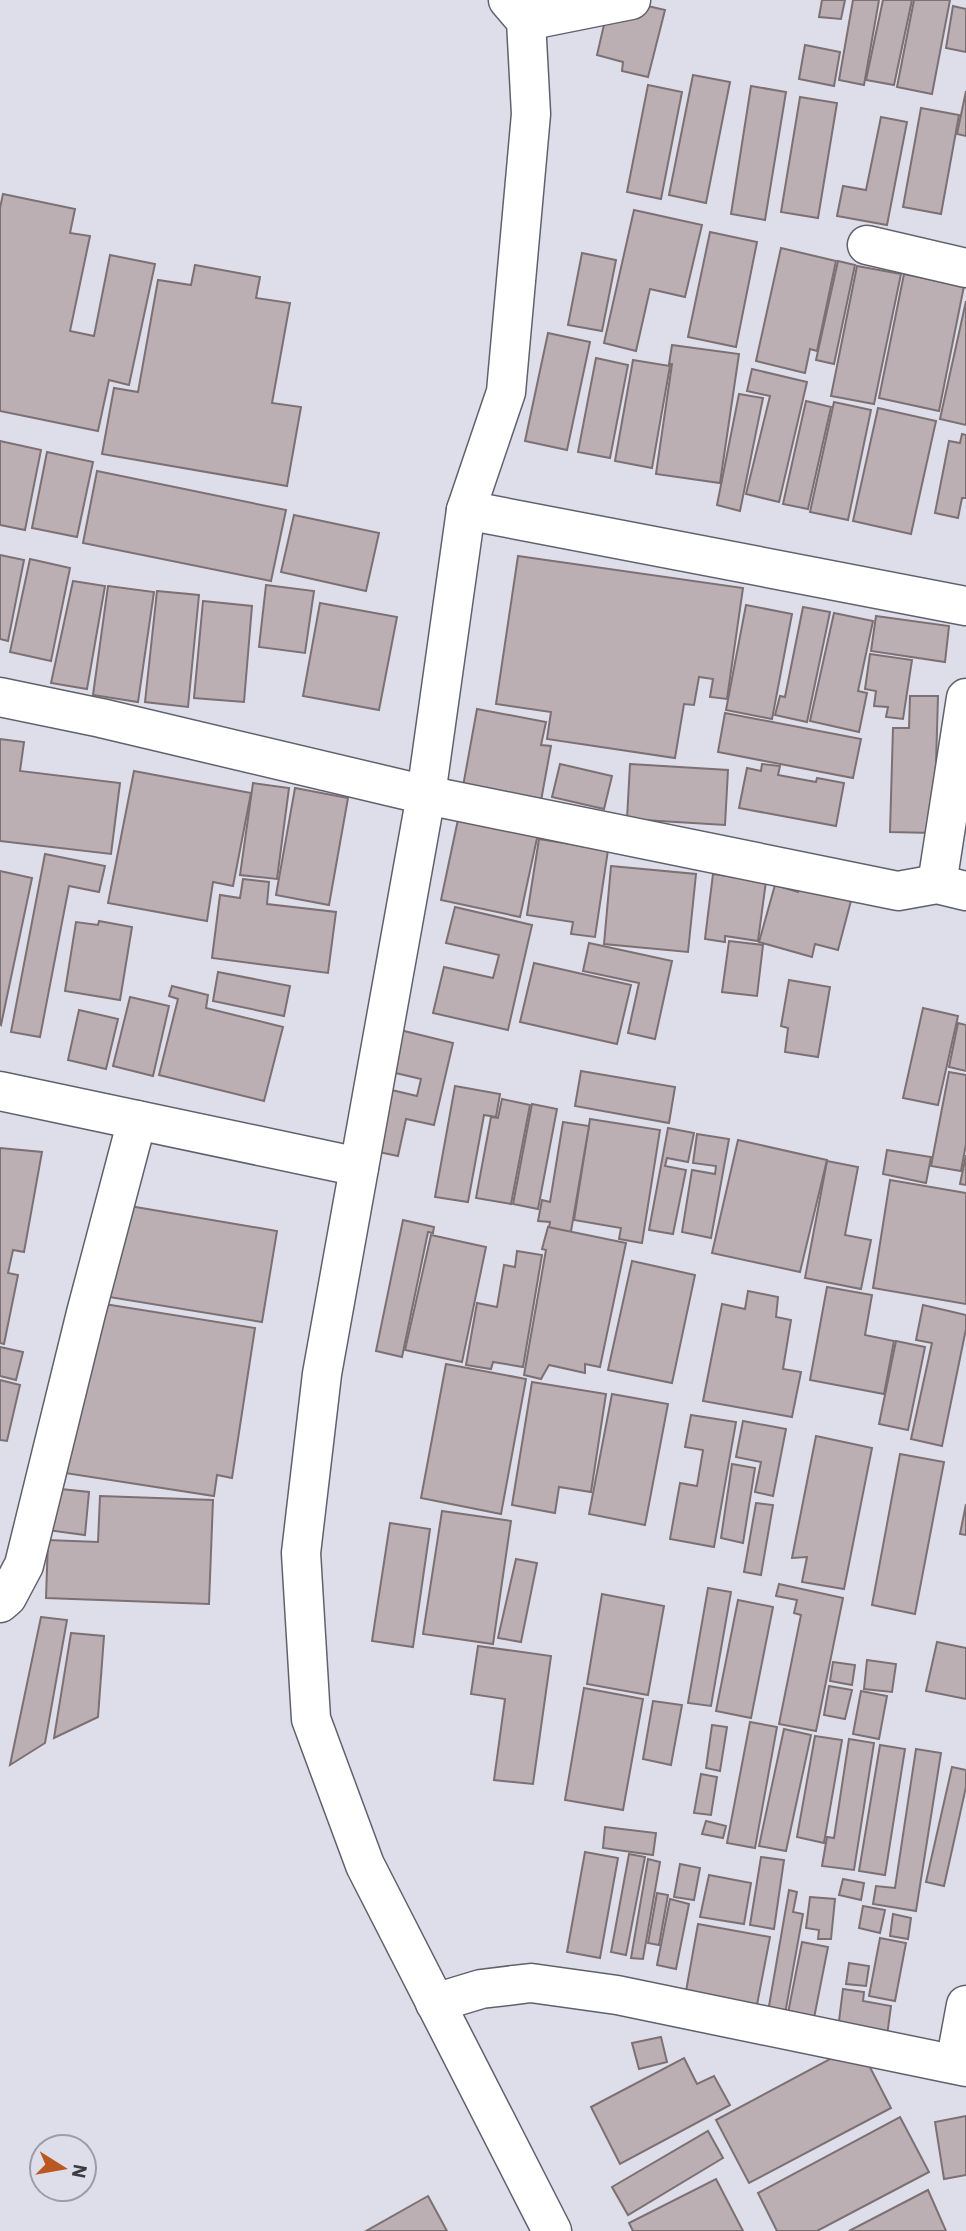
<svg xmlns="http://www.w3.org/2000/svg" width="966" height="2231" font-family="'IBM Plex Sans',sans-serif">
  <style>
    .building { fill: #bcafb3; stroke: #7c7073; stroke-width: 2 }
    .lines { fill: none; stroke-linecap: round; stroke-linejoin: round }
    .street-casing { stroke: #61616c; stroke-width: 41 }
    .street { stroke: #fff; stroke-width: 38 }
  </style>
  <rect width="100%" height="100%" fill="#dddeea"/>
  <g class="building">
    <path d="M822,0H845L841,19L819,17Z"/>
    <path d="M853,0H879L864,85L839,80Z"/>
    <path d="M883,0H912L894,85L866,80Z"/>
    <path d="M914,0H950L932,94L897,87Z"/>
    <path d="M626,1L665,10L648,77L622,71L623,62L597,55L606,16Z"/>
    <path d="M953,6L966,9V52L946,48Z"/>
    <path d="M805,45L840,52L834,86L799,79Z"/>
    <path d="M693,75L730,82L706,203L669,195Z"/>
    <path d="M648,85L682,92L661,199L627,192Z"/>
    <path d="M751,86L786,92L765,220L731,214Z"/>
    <path d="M966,91V136L957,134Z"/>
    <path d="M800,97L837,103L818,218L781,212Z"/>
    <path d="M921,108L959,115L941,214L903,207Z"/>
    <path d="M881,117L907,122L887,225L837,216L843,186L866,190Z"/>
    <path d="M3,194L75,209L70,233L90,236L70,331L94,336L110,255L155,264L129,385L109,380L98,431L0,411V208Z"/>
    <path d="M634,210L702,225L685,297L650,289L636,351L604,343Z"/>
    <path d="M710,232L757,242L736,347L688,337Z"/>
    <path d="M781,248L836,261L817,351L810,349L805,373L756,361Z"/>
    <path d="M582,253L616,260L602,331L568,325Z"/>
    <path d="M838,261L855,265L834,364L816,360Z"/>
    <path d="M195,265L260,277L256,298L290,303L272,403L301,407L287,486L102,454L114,388L138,392L158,280L191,285Z"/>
    <path d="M857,266L901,274L874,404L831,396Z"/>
    <path d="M904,274L964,286L939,411L879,398Z"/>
    <path d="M966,301V425L940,419Z"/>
    <path d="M548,333L590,342L567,450L525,441Z"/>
    <path d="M672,345L739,354L720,483L656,474L672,364H669Z"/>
    <path d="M596,358L628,365L610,458L578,452Z"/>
    <path d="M633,360L670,366L652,468L615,461Z"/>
    <path d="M752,369L807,382L779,502L746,494L770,396L747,391Z"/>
    <path d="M739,394L763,398L740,511L717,505Z"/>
    <path d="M806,401L831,407L808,509L783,504Z"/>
    <path d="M834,402L871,410L848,520L810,512Z"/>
    <path d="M878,408L936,421L911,534L853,521Z"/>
    <path d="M962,434L966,435V498H962L958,518L935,513L949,441L960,443Z"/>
    <path d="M0,441L41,450L25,530L0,525Z"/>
    <path d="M47,452L93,462L77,537L32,528Z"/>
    <path d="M97,471L286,510L271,581L83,543Z"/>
    <path d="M294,515L379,533L366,591L281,572Z"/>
    <path d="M0,555L24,560L8,641L0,639Z"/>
    <path d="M518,556L743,588L727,699L710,697L713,679L699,677L694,705L684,704L675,758L547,739L551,712L496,704Z"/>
    <path d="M30,559L70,568L51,661L10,652Z"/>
    <path d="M73,581L105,586L87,689L51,683Z"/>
    <path d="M266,585L314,591L305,653L259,647Z"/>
    <path d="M108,586L154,592L138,702L93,695Z"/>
    <path d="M157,591L199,595L188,707L145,702Z"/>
    <path d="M203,601L252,606L244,702L194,698Z"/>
    <path d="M320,603L397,617L379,710L303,696Z"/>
    <path d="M746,605L792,614L772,719L726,710Z"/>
    <path d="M803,607L830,612L807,722L775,715L780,696L785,697Z"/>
    <path d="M834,613L873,621L858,691L867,693L859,732L810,721Z"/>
    <path d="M876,616L949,626L945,662L871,651Z"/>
    <path d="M870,654L912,660L903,719L886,717L888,707L874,706L876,691L865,689Z"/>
    <path d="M910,696H938L934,833L890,832L893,728H909Z"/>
    <path d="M477,709L546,722L541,745L551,746L540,806L462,792Z"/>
    <path d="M725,713L861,739L853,778L718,752Z"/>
    <path d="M0,739L24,742L20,771L120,783L111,854L0,841Z"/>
    <path d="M560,764L612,776L604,809L552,797Z"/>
    <path d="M630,764L728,770L725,825L627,819Z"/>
    <path d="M762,764L780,766L778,775L816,782L817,778L844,783L836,826L739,808L747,768L761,771Z"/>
    <path d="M134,771L251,793L233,886L213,882L207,921L108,903Z"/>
    <path d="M253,783L289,788L277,879L240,875Z"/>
    <path d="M295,788L348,798L329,905L276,895Z"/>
    <path d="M460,810L539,829L520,917L441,900Z"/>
    <path d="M539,839L608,850L595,937L571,934L573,922L527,915Z"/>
    <path d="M45,854L105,866L99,892L69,886L40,1037L11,1032Z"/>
    <path d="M611,866L696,874L688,952L604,944Z"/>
    <path d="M0,871L32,878L1,1025L0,1024Z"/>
    <path d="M713,874L766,881L758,941L725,936V942L705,939Z"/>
    <path d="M243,879L269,882L267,904L336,912L328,973L212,958L220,895L240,898Z"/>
    <path d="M800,882L852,897L838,950L815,944L812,957L759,942L775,885L798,892Z"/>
    <path d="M455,907L532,925L508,1030L433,1013L444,967L493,978L499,955L446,943Z"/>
    <path d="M99,921L132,927L120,1000L65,991L76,922L98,925Z"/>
    <path d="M729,941L763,945L757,996L722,992Z"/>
    <path d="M589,943L672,961L655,1039L628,1033L639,983L583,971Z"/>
    <path d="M534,963L631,985L617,1044L520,1022Z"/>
    <path d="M218,972L290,986L284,1016L213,1001Z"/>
    <path d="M789,980L830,987L818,1057L785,1052L788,1028L781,1026Z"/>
    <path d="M172,986L208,995L206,1008L283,1027L264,1101L159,1075L178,999L169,996Z"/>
    <path d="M130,997L169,1006L153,1076L113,1066Z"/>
    <path d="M923,1008L958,1016L938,1105L903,1098Z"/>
    <path d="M79,1010L118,1019L106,1069L68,1060Z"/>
    <path d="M958,1023L966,1025V1071L949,1067Z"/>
    <path d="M396,1029L453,1043L434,1125L406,1119L398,1156L369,1150L383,1088L417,1096L421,1079L387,1071Z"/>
    <path d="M581,1071L675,1087L669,1123L575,1106Z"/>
    <path d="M949,1072L966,1075V1144L961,1171L931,1166Z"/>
    <path d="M455,1086L500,1094L496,1117L484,1115L468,1202L435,1197Z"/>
    <path d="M502,1099L530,1105L511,1204L476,1198L491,1117L498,1118Z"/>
    <path d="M532,1104L557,1109L538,1209L513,1204Z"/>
    <path d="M590,1119L660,1130L642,1243L619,1239L621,1228L574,1220Z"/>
    <path d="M563,1122L589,1126L570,1237L548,1233L550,1222L538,1221L542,1200L550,1202Z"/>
    <path d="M668,1128L694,1133L688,1162L667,1158L665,1166L686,1170L673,1234L649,1230Z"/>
    <path d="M697,1134L729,1139L711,1238L682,1232L692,1170L715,1174L716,1166L693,1163Z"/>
    <path d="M738,1140L827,1160L800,1272L712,1253Z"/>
    <path d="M0,1148L42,1152L24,1252L13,1250L8,1273L18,1275L4,1344L0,1343Z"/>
    <path d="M887,1150L931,1157L926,1183L883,1174Z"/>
    <path d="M966,1155V1185L960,1184Z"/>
    <path d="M827,1161L858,1167L845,1235L871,1240L861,1289L805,1278Z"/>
    <path d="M890,1180L966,1193V1304L873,1288Z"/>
    <path d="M118,1204L277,1231L262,1322L103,1296Z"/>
    <path d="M403,1220L434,1227L433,1233L428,1232L402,1357L376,1351Z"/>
    <path d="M548,1227L626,1243L600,1367L585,1364V1373L549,1365L541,1379L524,1375L546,1250L542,1249Z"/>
    <path d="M431,1235L486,1247L462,1362L405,1350Z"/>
    <path d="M517,1251L542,1255L523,1367L493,1362L491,1369L466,1365L477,1303L497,1307L504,1265L515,1267Z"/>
    <path d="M632,1261L695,1275L672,1383L608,1370Z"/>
    <path d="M827,1287L872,1295L865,1335L894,1341L884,1394L810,1380Z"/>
    <path d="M748,1291L778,1297L776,1317L791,1320L783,1369L801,1372L792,1417L703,1401L722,1304L745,1309Z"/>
    <path d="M92,1302L255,1328L232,1478L217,1475L214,1496L65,1473Z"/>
    <path d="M923,1305L966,1315V1329L942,1446L911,1439L932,1343L916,1340Z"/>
    <path d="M896,1341L925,1347L908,1430L879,1424Z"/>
    <path d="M0,1347L23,1352L16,1380L0,1376Z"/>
    <path d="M446,1364L526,1379L501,1514L421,1498Z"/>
    <path d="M0,1380L20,1385L7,1441L0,1440Z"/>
    <path d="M532,1382L606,1394L591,1492L559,1487L555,1513L512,1505Z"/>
    <path d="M612,1394L668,1404L645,1525L589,1514Z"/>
    <path d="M691,1415L736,1422L714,1547L670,1539L680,1483L697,1486L703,1450L685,1447Z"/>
    <path d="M743,1421L786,1429L773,1496L755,1492L761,1462L736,1457Z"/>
    <path d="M816,1436L872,1448L844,1589L802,1582L807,1557L792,1558Z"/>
    <path d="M900,1454L944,1462L915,1614L872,1605Z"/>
    <path d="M732,1464L755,1468L743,1543L721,1538Z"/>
    <path d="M51,1488L89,1492L85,1535L47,1530Z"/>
    <path d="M100,1496L213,1500L209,1604L46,1598L48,1540L98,1542Z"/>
    <path d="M756,1503L773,1505L761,1575L744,1572Z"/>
    <path d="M966,1504V1535L960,1534Z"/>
    <path d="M442,1511L511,1521L493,1644L423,1634Z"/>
    <path d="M390,1523L430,1529L413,1647L372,1641Z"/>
    <path d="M516,1559L537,1563L521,1642L498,1638Z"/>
    <path d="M779,1584L843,1598L816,1731L779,1724L801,1615L794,1613L797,1600L776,1596Z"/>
    <path d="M708,1588L731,1592L711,1706L688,1703Z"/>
    <path d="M602,1594L664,1606L648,1695L587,1684Z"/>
    <path d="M738,1600L773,1607L751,1718L716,1711Z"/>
    <path d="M41,1617L67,1620L45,1743L10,1765Z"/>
    <path d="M71,1633L104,1636L98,1717L54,1738Z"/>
    <path d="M937,1642L966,1648V1699L926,1691Z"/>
    <path d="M478,1646L551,1656L533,1784L494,1780L505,1699L471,1694Z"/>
    <path d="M867,1660L896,1664L892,1692L864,1689Z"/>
    <path d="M833,1662L855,1665L852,1685L830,1681Z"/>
    <path d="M829,1686L852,1690L845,1719L824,1715Z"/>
    <path d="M584,1688L643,1699L623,1810L565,1800Z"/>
    <path d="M861,1691L887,1696L879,1739L853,1734Z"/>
    <path d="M653,1701L682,1705L671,1765L643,1759Z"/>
    <path d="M750,1722L777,1727L755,1848L727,1843Z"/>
    <path d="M712,1725L727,1727L720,1771L706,1768Z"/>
    <path d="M784,1729L811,1735L786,1851L759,1846Z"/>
    <path d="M815,1736L842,1740L824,1843L797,1837Z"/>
    <path d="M849,1739L874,1743L854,1870L822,1866L827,1837L834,1838Z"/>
    <path d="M880,1745L905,1749L885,1875L859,1871Z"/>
    <path d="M916,1749L941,1753L916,1911L873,1904L876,1886L895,1888Z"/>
    <path d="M952,1767L966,1770V1787L944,1886L926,1882Z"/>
    <path d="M701,1774L717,1777L711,1815L694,1813Z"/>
    <path d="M706,1821L726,1826L723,1838L702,1834Z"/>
    <path d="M605,1827L656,1833L653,1855L603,1848Z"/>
    <path d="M585,1852L618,1858L600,1958L567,1952Z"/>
    <path d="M629,1854L645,1857L626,1955L611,1952Z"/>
    <path d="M761,1857L784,1860L774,1929L750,1925Z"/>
    <path d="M648,1859L660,1862L643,1959L631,1958Z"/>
    <path d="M680,1864L700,1868L694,1900L674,1897Z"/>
    <path d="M709,1875L751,1883L744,1924L700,1917Z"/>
    <path d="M843,1879L864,1883L861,1900L839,1895Z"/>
    <path d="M789,1890L797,1892L793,1912L803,1914L785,2014L768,2012Z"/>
    <path d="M657,1893L668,1895L659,1945L648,1943Z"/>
    <path d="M810,1897L835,1899L831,1939H818L819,1930L806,1928Z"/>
    <path d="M670,1899L689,1904L676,1969L657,1965Z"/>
    <path d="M863,1906L885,1910L880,1933L859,1928Z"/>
    <path d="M893,1914L911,1918L908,1939L890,1936Z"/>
    <path d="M698,1924L770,1937L756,2010L685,1997Z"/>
    <path d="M880,1938L906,1943L895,2001L869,1996Z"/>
    <path d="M802,1942L828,1947L814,2018L788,2013Z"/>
    <path d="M849,1963L869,1966L866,1986L846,1984Z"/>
    <path d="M843,1989L864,1992L863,2001L891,2006L887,2036L838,2029Z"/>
    <path d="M661,2037L667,2062L639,2069L632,2043Z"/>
    <path d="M858,2044L891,2108L749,2183L716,2120Z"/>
    <path d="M684,2058L697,2084L714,2076L730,2105L620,2164L591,2107Z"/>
    <path d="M966,2116V2175L944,2179L935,2122Z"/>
    <path d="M900,2117L929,2172L817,2231H777L758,2193Z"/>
    <path d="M708,2131L723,2158L628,2215L612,2187Z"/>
    <path d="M716,2179L743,2231H633L629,2223Z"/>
    <path d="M928,2190L946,2231H849Z"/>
    <path d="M428,2196L447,2231H366Z"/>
  </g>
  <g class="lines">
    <defs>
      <g id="street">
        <path d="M508,0L526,21L531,114L506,392L466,510L426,795L322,1374L301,1553L311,1719L365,1865L552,2231"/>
        <path d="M526,21L631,0"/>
        <path d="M867,245L966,268"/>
        <path d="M466,510L966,606"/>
        <path d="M0,697L101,718L426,795L898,891L937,884L966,891"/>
        <path d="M937,884L966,698"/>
        <path d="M0,1091L359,1167"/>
        <path d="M0,1603L7,1597L24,1565L86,1313L137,1120"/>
        <path d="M435,2003L481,1989L531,1983L617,1995L966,2067"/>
        <path d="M955,2064L966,2005"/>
      </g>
    </defs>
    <use href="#street" class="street-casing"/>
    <use href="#street" class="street"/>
  </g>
  <g transform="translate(63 2168) rotate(101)"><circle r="33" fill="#dddeea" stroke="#9c9da6" stroke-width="2"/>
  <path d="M0-5L12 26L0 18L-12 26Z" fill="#bb5821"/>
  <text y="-10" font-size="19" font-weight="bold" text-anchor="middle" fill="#3b3b40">N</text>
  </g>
</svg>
